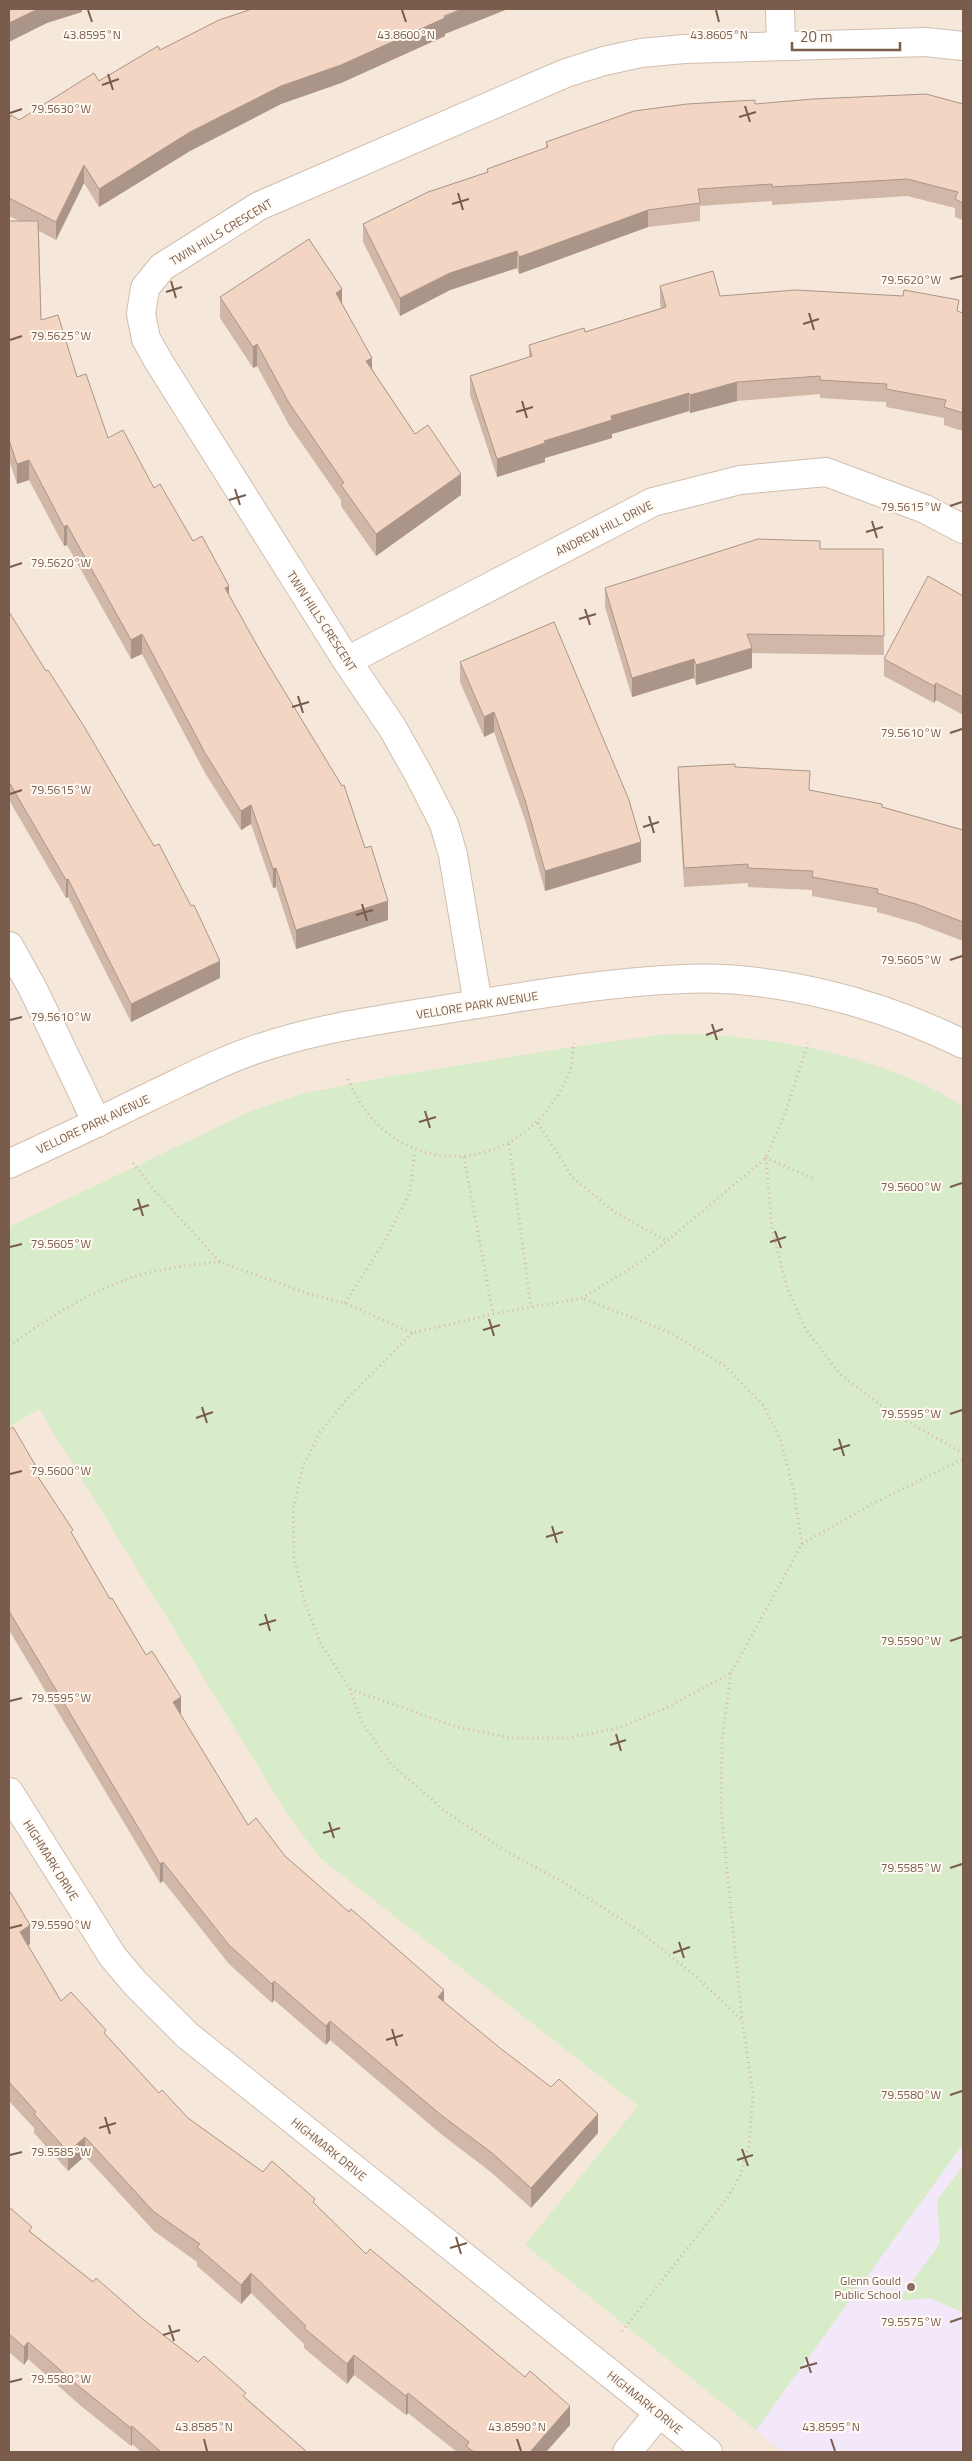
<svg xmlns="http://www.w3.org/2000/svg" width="972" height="2461" font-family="'Titillium Web',sans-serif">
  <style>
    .residential { fill: #f5e8da }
    .education { fill: #f3e8fa }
    .green { fill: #d8ecc9 }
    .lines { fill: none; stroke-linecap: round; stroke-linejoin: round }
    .street-casing { stroke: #d1beb0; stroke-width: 30 }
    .path { stroke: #d9b8a5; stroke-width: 3; stroke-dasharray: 1 4; stroke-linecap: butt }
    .street { stroke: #fff; stroke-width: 28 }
    .wall { fill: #d1b7a8 }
    .shaded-wall { fill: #aa9588 }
    .building { fill: #f3d5c3; stroke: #aa9588 }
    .ticks { fill: none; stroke: #7a5c4d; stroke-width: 2 }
    .education-dot { fill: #8d6e63; stroke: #fffaf3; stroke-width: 2 }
    .labels { text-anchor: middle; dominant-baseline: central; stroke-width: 4; stroke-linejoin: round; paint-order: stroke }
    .street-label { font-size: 12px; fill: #7a5c4d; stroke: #fffaf3 }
    .education-label { font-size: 12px; fill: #785e54; stroke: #fffaf3; text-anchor: end }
    .ticks-label { font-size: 12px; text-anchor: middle; fill: #7a5c4d; stroke: #fffaf3; stroke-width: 4; stroke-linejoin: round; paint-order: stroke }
  </style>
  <rect width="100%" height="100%" fill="#fdf6ec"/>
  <rect class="residential" x="9" y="9" width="954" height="2443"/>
  <path class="education" d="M963,2144V2452H783L756,2430Z"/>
  <g class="green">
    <path d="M693,1034C784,1038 884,1057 963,1106V2144L756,2430L525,2245L638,2106L320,1858L286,1812L39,1409L9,1427V1227L249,1112L301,1094L392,1076L586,1045L659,1035Z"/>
    <path d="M963,2166V2310L962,2312L929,2298L898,2301L940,2243L937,2200Z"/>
  </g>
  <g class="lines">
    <defs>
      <g id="street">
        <path d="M780,9L781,45"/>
        <path d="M347,661L653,502L740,480L826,472L925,509L963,529"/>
        <path d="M9,946L33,989L97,1123"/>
        <path d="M478,1004L453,855L444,824L419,775L392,727L347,661L159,362L146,339L141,314L145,288L162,267L259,206L566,73L604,61L641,53L684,49L926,42L963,46"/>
        <path d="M9,1164C57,1142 105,1119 153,1095C189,1078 225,1059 263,1047C326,1026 394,1018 459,1007C533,995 608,982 683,979C777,975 880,1003 963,1044"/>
        <path d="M9,1792L113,1957L135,1983L187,2035L708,2452"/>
        <path d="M627,2452L659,2413"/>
      </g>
    </defs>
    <use href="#street" class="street-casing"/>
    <g class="path">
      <path d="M348,1079C393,1188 526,1178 569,1073C573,1064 572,1052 574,1043"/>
      <path d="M538,1123L572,1177L616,1213L667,1241L766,1158L787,1108L808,1043"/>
      <path d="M509,1144L531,1307"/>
      <path d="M464,1157L493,1314"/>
      <path d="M133,1163L156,1192L220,1262L309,1294L345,1303L412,1333L493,1314L582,1298L642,1261L667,1241"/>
      <path d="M812,1178L766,1158L772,1229L786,1285L806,1330L840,1374L889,1411L963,1453"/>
      <path d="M345,1303L386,1239L410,1192L415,1151"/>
      <path d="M412,1333L348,1398L320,1432L303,1467L293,1509L294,1557L305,1603L321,1644L350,1689L361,1721L391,1764L446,1812L509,1853L561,1881L638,1930L692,1973L742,2020L753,2093L749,2145L740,2176L728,2197L622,2331"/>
      <path d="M9,1346C48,1318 87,1293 133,1277C161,1268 191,1265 220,1262"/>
      <path d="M802,1544L872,1504L963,1459"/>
      <path d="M731,1673L722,1740L721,1810L742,2019"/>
      <path d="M350,1689L457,1727L511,1738H568L618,1728L668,1707L731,1673L802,1544L794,1492L781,1441L764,1406L725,1366L671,1333L582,1298"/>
    </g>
    <use href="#street" class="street"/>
  </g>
  <g class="wall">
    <path d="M445,34V36L341,83L281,104L190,151L99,207L84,183L56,240L39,231L41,320L77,377L108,438L154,488L193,541L229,596L388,920L296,949L276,887L273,888L251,824L241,830L205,773L142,654L131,659L67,545L64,546L29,480L17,484L9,460V221H19L9,216V120H19L160,50Z"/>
    <path d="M755,104H963V220L955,217V208L907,196L772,205V201L700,206V221L648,227L519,274L517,268L450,290L400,316L363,242V224L487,172V169L546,148V142Z"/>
    <path d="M660,286L720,296L959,312L963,313V431L944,425V418L886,407V402L820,398V394L737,401L690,413L689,411L612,434V438L545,458V462L497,477L470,395V376L529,357V345L585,332L661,308L660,304Z"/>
    <path d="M220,297L342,303L372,369L415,434L461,495L376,556L341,506V500L289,425L257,366L253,368L220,318Z"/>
    <path d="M820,549H883L884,655L752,653V668L696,685L694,678L632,697L605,607V588Z"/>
    <path d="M963,596V715L936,700L934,703L884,676V659Z"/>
    <path d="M9,612L220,978L131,1022L68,897L66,898L9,800Z"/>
    <path d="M460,662L641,862L545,891L525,820L494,732L484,737L460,682Z"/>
    <path d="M678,767H735L810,790L882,807L963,830V941L916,923L877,912V908L812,896V890L748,887V883L684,887L678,786Z"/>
    <path d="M9,1430L41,1481L110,1599L248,1825L285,1856L444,2002L598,2133L531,2208L492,2173L441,2134L330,2040L326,2045L274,2000L272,2003L229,1964L163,1881L160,1883L9,1630Z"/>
    <path d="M9,1890L30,1944L28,1946L61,2001L106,2035L159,2093L188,2118L263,2172L315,2205L366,2254L570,2425L546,2452H457L408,2413L406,2415L354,2375L347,2384L304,2348V2344L251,2293L241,2304L197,2266V2262L154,2231L85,2156L68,2171L34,2133V2128L9,2101Z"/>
    <path d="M9,2207L32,2233L93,2282L246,2398L307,2452H141L132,2444L131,2446L81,2406L28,2359L24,2365L9,2352Z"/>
  </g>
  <g class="shaded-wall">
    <path d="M38,9H82V12L47,23L9,42V23Z"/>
    <path d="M462,9H508L445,34V36L341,83L281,104L190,151L99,207V189L190,132L281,86Z"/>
    <path d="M84,165V183L56,240V222Z"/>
    <path d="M648,210V227L519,274V257Z"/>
    <path d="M517,251V268L450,290L400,316V298L450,273Z"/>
    <path d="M342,289V310L336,293Z"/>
    <path d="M257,344V366L253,368V347Z"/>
    <path d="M372,358V380L366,361Z"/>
    <path d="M737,382V401L690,413V395Z"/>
    <path d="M689,393V411L612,434V438L545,458V462L497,477V459L544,441L611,416Z"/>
    <path d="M29,460V480L17,484V464Z"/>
    <path d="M461,474V495L376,556V534Z"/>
    <path d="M67,525V545L64,546V527Z"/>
    <path d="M229,586V605L225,588Z"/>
    <path d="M142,634V654L131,659V640Z"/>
    <path d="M752,648V668L696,685V665Z"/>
    <path d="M694,659V678L632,697V678Z"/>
    <path d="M936,683V700L934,703V686Z"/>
    <path d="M494,712V732L484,737V717Z"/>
    <path d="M251,805V824L241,830V811Z"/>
    <path d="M641,842V862L545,891V871Z"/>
    <path d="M276,868V887L273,888V869Z"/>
    <path d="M68,879V897L66,898V880Z"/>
    <path d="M388,901V920L296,949V930Z"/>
    <path d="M220,961V978L131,1022V1004Z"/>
    <path d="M181,1697V1716L173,1702Z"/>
    <path d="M163,1862V1881L160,1883V1864Z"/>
    <path d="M30,1925V1944L20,1951V1932Z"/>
    <path d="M274,1981V2000L272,2003V1984Z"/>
    <path d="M444,1990V2009L438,1997Z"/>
    <path d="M330,2021V2040L326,2045V2026Z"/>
    <path d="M598,2114V2133L531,2208V2188Z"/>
    <path d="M85,2137V2156L68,2171V2152Z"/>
    <path d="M251,2273V2293L241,2304V2285Z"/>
    <path d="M28,2342V2359L24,2365V2347Z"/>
    <path d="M354,2355V2375L347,2384V2364Z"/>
    <path d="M408,2393V2413L406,2415V2396Z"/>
    <path d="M570,2406V2425L546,2452H530Z"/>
    <path d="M132,2426V2444L131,2446V2428Z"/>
  </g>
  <g class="building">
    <path d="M9,9H38L9,23Z"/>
    <path d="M252,9H462L444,16L445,18L341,65L281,86L190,132L99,189L84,165L56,222L9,198V120L11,115L19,120L94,73L99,81L158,46L160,50L219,20Z"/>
    <path d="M926,94L963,104V203L955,199L958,192L907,179L772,187V184L698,189L700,203L648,210L519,257L517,251L450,273L400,298L363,224L428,192L488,172L487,169L548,147L546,142L634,111L687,104L755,100V104L813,99Z"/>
    <path d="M9,221H38L41,320L58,315L77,377L86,374L108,438L123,430L154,488L160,484L193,541L202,536L229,586L225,588L263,656L342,786L344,785L365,848L371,846L388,901L296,930L276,868L273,869L251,805L241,811L205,753L142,634L131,640L67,525L64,527L29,460L17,464L9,440Z"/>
    <path d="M309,239L342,289L336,293L372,358L366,361L415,434L428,425L461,474L376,534L341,485L344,483L289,403L257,344L253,347L220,297Z"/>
    <path d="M713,271L720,296L796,290L903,296L904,290L959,300L957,311L963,313V413L944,407L946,400L886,389L887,384L820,380V376L737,382L690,395L689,393L611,416L612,420L544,441L545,443L497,459L470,376L532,356L529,345L584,328L585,332L666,307L660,286Z"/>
    <path d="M758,539L820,541V549H883L884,636L747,634L752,648L696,665L694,659L632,678L605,588Z"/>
    <path d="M928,576L963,596V697L936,683L934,686L884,659Z"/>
    <path d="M9,612L46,671L48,670L85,728L154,846L159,844L191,906L194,905L220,961L131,1004L68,879L66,880L9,782Z"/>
    <path d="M554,622L629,800L641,842L545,871L525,800L494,712L484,717L460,662Z"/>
    <path d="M735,764V767L810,771L809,790L882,804V807L963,830V922L916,904L877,893L878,889L812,877L813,871L748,868V864L684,868L678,767Z"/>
    <path d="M13,1427L41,1475L38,1477L73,1530L71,1532L110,1599L112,1598L146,1655L152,1651L181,1697L173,1702L248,1825L256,1818L285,1856L349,1912L351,1909L444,1990L438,1997L500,2048L551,2087L559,2079L598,2114L531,2188L492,2153L441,2115L330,2021L326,2026L274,1981L272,1984L229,1945L163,1862L160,1864L9,1611V1430Z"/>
    <path d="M9,1890L30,1925L20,1932L61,2001L71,1992L106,2030L104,2033L159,2093L162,2090L188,2118L263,2172L272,2161L315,2199L313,2202L366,2254L370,2249L525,2377L530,2371L570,2406L530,2452H474L466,2446L469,2442L408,2393L406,2396L354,2355L347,2364L304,2328L306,2326L251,2273L241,2285L197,2247L200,2244L154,2212L85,2137L68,2152L34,2114L36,2112L9,2082Z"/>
    <path d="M9,2207L32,2227L29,2231L93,2282L96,2278L144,2320L198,2362L204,2356L246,2393L243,2396L307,2452H161L132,2426L131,2428L81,2388L28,2342L24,2347L9,2334Z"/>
  </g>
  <path class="ticks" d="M88,10L92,22M402,10L406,22M716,10L719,22M108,74L113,90M102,85L119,79M745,106L750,122M10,113L22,109M739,117L756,112M458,193L463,210M452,204L469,199M950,279L962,276M171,281L176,298M166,292L182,287M809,313L814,330M803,324L819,319M10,340L22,336M522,401L527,418M516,412L533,407M235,489L240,505M229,500L246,495M950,506L962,502M872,521L877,538M866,532L883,527M10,567L22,563M585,609L590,625M579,619L596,614M298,696L303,713M292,707L309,702M950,733L962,729M10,794L22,790M649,816L654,833M643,827L659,822M362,904L367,921M356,915L373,910M950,960L962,956M10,1020L22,1017M712,1024L717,1040M706,1035L723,1029M425,1111L430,1128M419,1122L436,1117M950,1187L962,1183M138,1199L143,1216M133,1210L149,1205M775,1231L781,1248M770,1242L786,1237M10,1247L22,1244M489,1319L494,1336M483,1330L500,1325M202,1407L207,1423M950,1414L962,1410M196,1418L213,1412M839,1439L844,1456M833,1450L850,1445M10,1474L22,1471M552,1526L557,1543M546,1537L563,1532M265,1614L270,1631M259,1625L276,1620M950,1641L962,1637M10,1701L22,1698M616,1734L621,1751M610,1745L626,1740M329,1822L334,1838M323,1833L340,1828M950,1868L962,1864M10,1928L22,1925M679,1942L684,1958M673,1953L690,1947M392,2029L397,2046M386,2040L403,2035M950,2095L962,2091M105,2117L110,2134M99,2128L116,2123M742,2149L748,2166M10,2155L22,2152M737,2160L753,2155M456,2237L461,2254M450,2248L467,2243M950,2322L962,2318M169,2325L174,2341M163,2335L180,2330M806,2357L811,2373M800,2368L817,2363M10,2382L22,2379M204,2439L207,2451M517,2439L521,2451M831,2439L835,2451"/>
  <circle class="education-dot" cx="911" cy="2287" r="5"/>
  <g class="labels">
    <g class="street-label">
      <text transform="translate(221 232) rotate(-31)">TWIN HILLS CRESCENT</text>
      <text transform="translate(604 528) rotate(-27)">ANDREW HILL DRIVE</text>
      <text transform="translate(322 621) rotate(57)">TWIN HILLS CRESCENT</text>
      <text transform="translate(477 1005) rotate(-9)">VELLORE PARK AVENUE</text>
      <text transform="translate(93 1124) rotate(-25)">VELLORE PARK AVENUE</text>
      <text transform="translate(51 1860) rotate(58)">HIGHMARK DRIVE</text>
      <text transform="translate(329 2149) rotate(39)">HIGHMARK DRIVE</text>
      <text transform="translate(645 2402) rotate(39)">HIGHMARK DRIVE</text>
    </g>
    <g class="education-label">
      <text x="901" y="2280">Glenn Gould<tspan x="901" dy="14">Public School</tspan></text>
    </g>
  </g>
  <g class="ticks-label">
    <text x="92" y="39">43.8595°N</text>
    <text x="406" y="39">43.8600°N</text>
    <text x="719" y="39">43.8605°N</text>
    <text x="61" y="113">79.5630°W</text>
    <text x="911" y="284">79.5620°W</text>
    <text x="61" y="340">79.5625°W</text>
    <text x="911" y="511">79.5615°W</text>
    <text x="61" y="567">79.5620°W</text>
    <text x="911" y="737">79.5610°W</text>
    <text x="61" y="794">79.5615°W</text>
    <text x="911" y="964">79.5605°W</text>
    <text x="61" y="1021">79.5610°W</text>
    <text x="911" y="1191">79.5600°W</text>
    <text x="61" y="1248">79.5605°W</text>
    <text x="911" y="1418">79.5595°W</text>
    <text x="61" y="1475">79.5600°W</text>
    <text x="911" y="1645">79.5590°W</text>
    <text x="61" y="1702">79.5595°W</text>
    <text x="911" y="1872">79.5585°W</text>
    <text x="61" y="1929">79.5590°W</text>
    <text x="911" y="2099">79.5580°W</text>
    <text x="61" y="2156">79.5585°W</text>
    <text x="911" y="2326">79.5575°W</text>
    <text x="61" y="2383">79.5580°W</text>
    <text x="204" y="2431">43.8585°N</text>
    <text x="517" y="2431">43.8590°N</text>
    <text x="831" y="2431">43.8595°N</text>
  </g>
  <rect width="972" height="2461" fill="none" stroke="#7a5c4d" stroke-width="20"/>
  <path d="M792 42v8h108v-8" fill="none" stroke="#7a5c4d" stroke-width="2.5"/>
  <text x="800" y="42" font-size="15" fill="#7a5c4d" stroke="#fffaf3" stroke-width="4" paint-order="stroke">20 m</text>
</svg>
